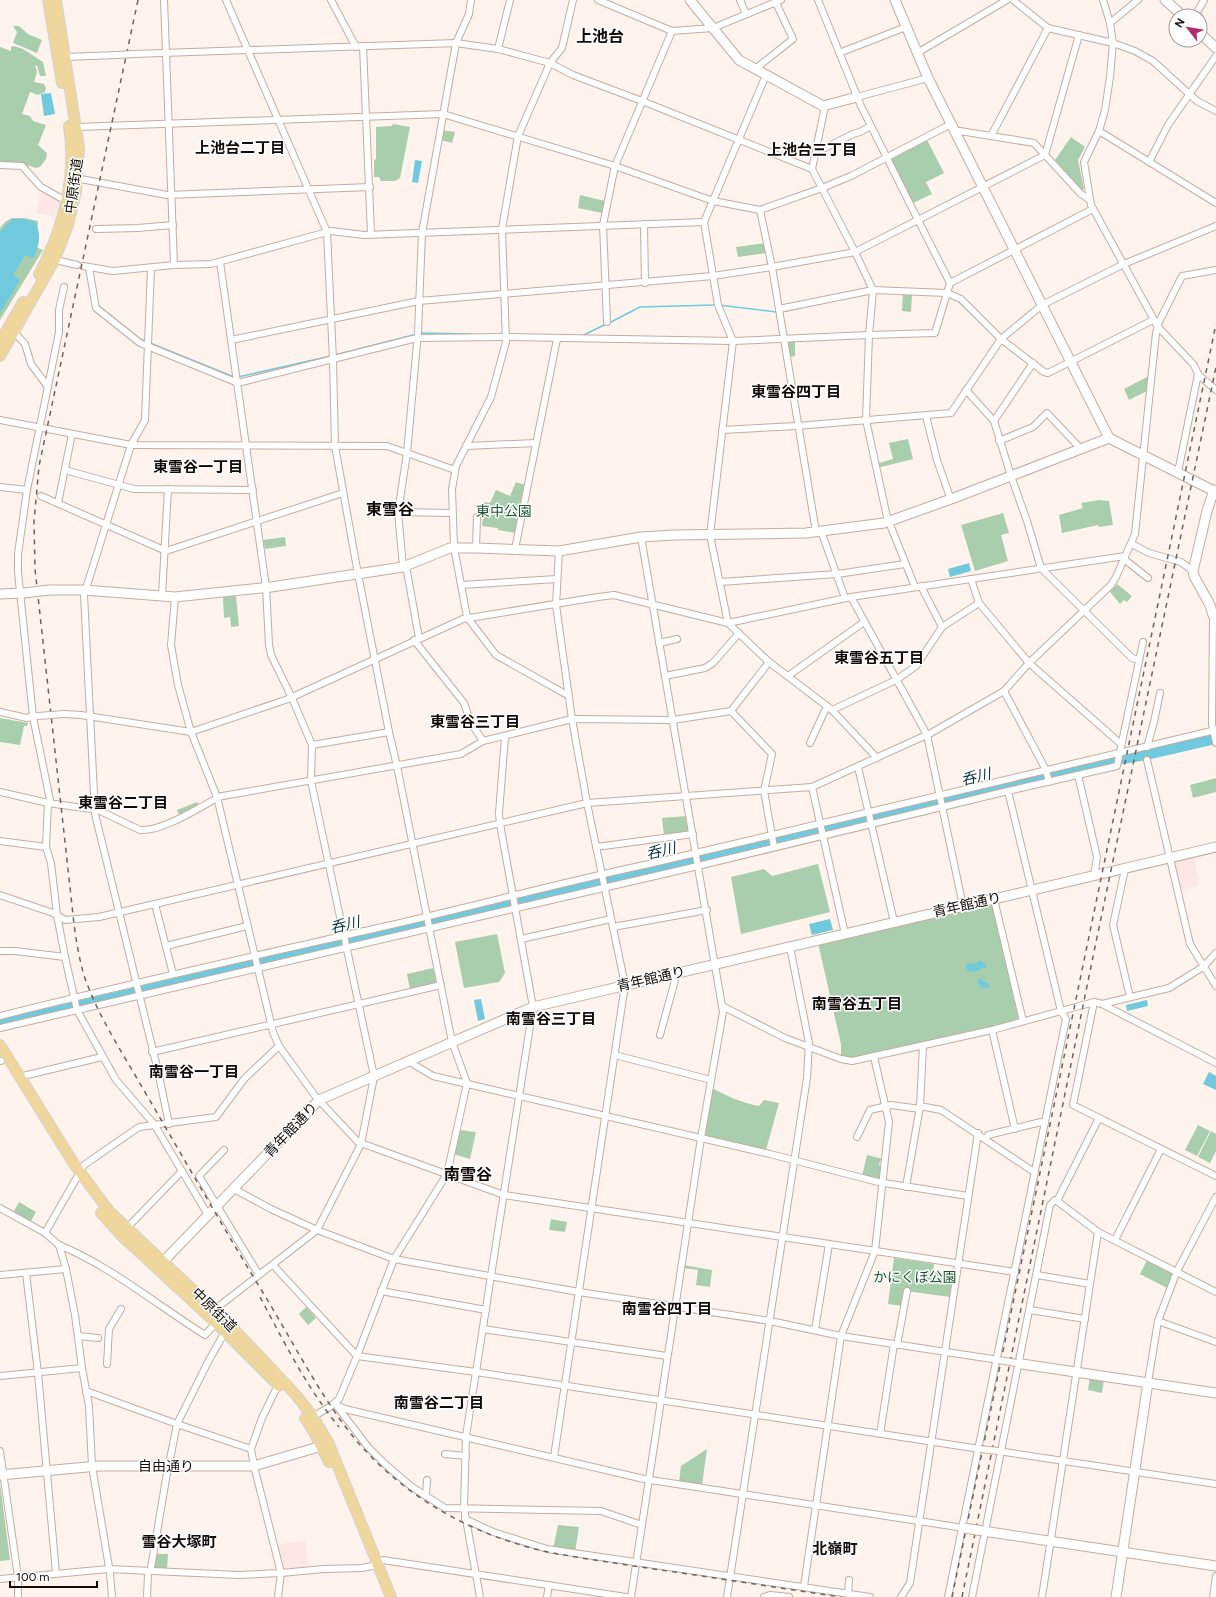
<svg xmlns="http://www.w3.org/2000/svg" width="1216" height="1597" font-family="Figtree,'Noto Sans JP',sans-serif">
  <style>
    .industrial { fill: #fce6e6 }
    .green { fill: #a8ceae }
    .water { fill: #70c9dd }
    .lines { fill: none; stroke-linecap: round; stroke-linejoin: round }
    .stream { stroke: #70c9dd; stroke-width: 1.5 }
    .street-casing { stroke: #c6ac9d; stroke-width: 8 }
    .secondary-casing { stroke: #c6ac9d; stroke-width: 11 }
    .primary-casing { stroke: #d4d3d2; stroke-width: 12 }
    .street { stroke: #fff; stroke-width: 6 }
    .secondary { stroke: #fff; stroke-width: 9 }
    .primary { stroke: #efd69c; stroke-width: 10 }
    .rail { stroke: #6d645f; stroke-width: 1.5; stroke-dasharray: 5 5; stroke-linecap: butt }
    .street-bridge-casing { stroke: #c6ac9d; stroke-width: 8; stroke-linecap: butt }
    .secondary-bridge-casing { stroke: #c6ac9d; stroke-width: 11; stroke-linecap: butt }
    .street-bridge { stroke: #fff; stroke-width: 6 }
    .secondary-bridge { stroke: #fff; stroke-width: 9 }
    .labels { text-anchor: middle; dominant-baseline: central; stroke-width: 3; stroke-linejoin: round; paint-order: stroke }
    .street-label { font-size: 14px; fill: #120a06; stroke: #fff }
    .park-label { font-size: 14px; fill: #1a582d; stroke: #fff }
    .neighbourhood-label { font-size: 15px; font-weight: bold; fill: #120a06; stroke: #fff }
    .water-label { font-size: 15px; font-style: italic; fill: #0f3a42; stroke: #fff }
    .quarter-label { font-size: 16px; font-weight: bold; fill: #120a06; stroke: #fff }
  </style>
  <rect width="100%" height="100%" fill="#fef3ed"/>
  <g class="industrial">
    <path d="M41,189L59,201L55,217L36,213Z"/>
    <path d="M1194,854L1199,885L1181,890L1174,860Z"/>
    <path d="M305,1540L309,1569L285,1572L278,1545Z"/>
  </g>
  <g class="green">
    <path d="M13,26H19L28,34L42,40L37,53L13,43L17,32Z"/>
    <path d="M14,46L23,49L43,62L46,76H40L37,66L35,65L37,72L34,82L44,84L46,88L45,92L38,95L30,92L22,114L30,116L33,121L46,125L38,145L47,153L46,159L40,167L35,168L28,165L29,167C21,169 7,165 0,161V47L11,51V47Z"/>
    <path d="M393,124L410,127L400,178L395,181H381L379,177H374V160L376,159V127L392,126Z"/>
    <path d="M442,130L455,132L452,143L440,140Z"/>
    <path d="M1071,137L1085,147L1078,160L1084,189L1081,190L1055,160Z"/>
    <path d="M927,140L944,173L926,182L932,194L913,203L891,159Z"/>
    <path d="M580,195L605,201L602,213L578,208Z"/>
    <path d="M12,218H24L38,221L36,247L43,250L0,320V228L5,222Z"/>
    <path d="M765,243L766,253L738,257L736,247Z"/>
    <path d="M903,293H912L911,312L902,311Z"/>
    <path d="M789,342H795V356L789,357L788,344Z"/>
    <path d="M1149,376L1147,391L1129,400L1124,389Z"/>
    <path d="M908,439L913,459L877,468L876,464L893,459L889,443Z"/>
    <path d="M516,482L525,485L516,533L498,530V528L482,526L484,502L490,503L496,490L510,496Z"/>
    <path d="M1099,500L1109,501L1113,525L1099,527L1098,525L1062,533L1059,515L1083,508L1081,503Z"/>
    <path d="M1003,513L1009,533L1001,535L1008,561L975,571L961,525Z"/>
    <path d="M285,537L286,546L265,549L263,540Z"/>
    <path d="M1117,584L1132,596L1127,602L1124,600L1120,604L1110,592Z"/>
    <path d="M236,596L239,626L231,627L230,617L224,618L223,597Z"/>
    <path d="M0,718L28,723L27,726H24L20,745L0,742Z"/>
    <path d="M1216,778V792L1193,798L1190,785Z"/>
    <path d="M197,802L199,805L179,815L177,810Z"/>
    <path d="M687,816L689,832L664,836L662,818Z"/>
    <path d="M818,864L830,912L741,934L731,877L764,869L772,876Z"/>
    <path d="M988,903L993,906L1018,1017L1016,1022L918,1043L853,1060L841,1057V1044L818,943Z"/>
    <path d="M497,934L505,973L499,982L464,988L455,942Z"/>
    <path d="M433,968L437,983L410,989L407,974Z"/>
    <path d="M712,1088C727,1096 742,1103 759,1106L764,1100L779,1103L766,1150L704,1136Z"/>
    <path d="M1198,1125L1210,1131L1197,1156L1185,1150Z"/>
    <path d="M459,1130L476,1132L470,1159L453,1154Z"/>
    <path d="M1211,1131L1216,1134V1151L1210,1163L1198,1157Z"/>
    <path d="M867,1155L883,1159L880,1161L879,1165L882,1167L880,1180L862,1176Z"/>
    <path d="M19,1202L36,1212L30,1223L13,1213Z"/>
    <path d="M551,1219L567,1222L565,1232L549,1230Z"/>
    <path d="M894,1258L934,1264L933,1272L953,1275L950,1297L906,1291L903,1306L888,1304Z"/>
    <path d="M1147,1260L1173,1273L1167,1288L1140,1274Z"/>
    <path d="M683,1265L712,1270L710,1287L696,1285L698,1270L683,1268Z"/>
    <path d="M306,1307L316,1318L308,1325L299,1314Z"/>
    <path d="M1090,1377L1104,1380L1102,1393L1088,1390Z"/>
    <path d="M707,1449L702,1485L679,1482L681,1466Z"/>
    <path d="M0,1484L10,1560L0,1561Z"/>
    <path d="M558,1525L579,1527L575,1552L553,1549Z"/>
    <path d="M155,1554H168L167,1569L153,1568Z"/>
  </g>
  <g class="water">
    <path d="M51,93L55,114L44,116L41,94Z"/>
    <path d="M415,160L422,161L418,183L412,182Z"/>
    <path d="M12,219H23L35,222C42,235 39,246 33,258L25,255L13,275L20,280L0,313V232Z"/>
    <path d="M969,563L971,571L950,577L948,569Z"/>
    <path d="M1216,733V744L1147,760L1117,765L0,1026V1019Z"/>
    <path d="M830,919L833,930L812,935L809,924Z"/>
    <path d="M981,960L987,966L986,968H982C978,972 972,973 967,970L966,967L967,964L971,963L975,964Z"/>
    <path d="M980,978L984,982L988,983L990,987L981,988L977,981Z"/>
    <path d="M481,999L485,1019L478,1021L474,1000Z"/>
    <path d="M1147,1000L1148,1006L1127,1011L1126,1005Z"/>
    <path d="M1209,1072L1216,1076V1090L1203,1084Z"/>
  </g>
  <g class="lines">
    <g class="stream">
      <path d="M957,300L995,337"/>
      <path d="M719,305L777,312"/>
      <path d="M99,306L140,339L147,342"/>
      <path d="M781,312L824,303"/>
      <path d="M609,323L640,307L715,305"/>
      <path d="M420,333L471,334"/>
      <path d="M584,335L606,324"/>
      <path d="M1000,342L1022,359"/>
      <path d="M150,343L234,377"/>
      <path d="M335,355L417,334"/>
      <path d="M238,377L331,356"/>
    </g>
    <defs>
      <g id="street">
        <path d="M164,0L174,265"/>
        <path d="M226,0L327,232L333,360L335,446L358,574L389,732L397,766L452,1042L467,1083L447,1174L394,1259L357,1356L339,1399L331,1406L311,1418"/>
        <path d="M331,0L356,47"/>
        <path d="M598,0L672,31L713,28L781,0"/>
        <path d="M740,0L746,14"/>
        <path d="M1013,0L1048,28L1113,43L1135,51L1153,61L1197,101L1216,111"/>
        <path d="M1103,0L1110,23L1113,43L1110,77L1105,110L1099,131L1084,162L1091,205L1158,327L1194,365L1198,374L1202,378L1216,390"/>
        <path d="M1195,16L1204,0"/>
        <path d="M1110,23L1138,0"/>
        <path d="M363,46L371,234"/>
        <path d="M498,49L510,0"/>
        <path d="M839,53L906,27"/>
        <path d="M917,53L1007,0"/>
        <path d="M134,54L456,43L498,49L550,63L573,75L642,101L812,169L855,252L873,290L869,335L935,333L950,283L1093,209"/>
        <path d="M65,57L117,55"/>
        <path d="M755,69L793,39L777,5L774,3"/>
        <path d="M766,75L704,222L718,305L733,341L710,535L728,623L769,662L832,710L877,758"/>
        <path d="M857,97L928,78"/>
        <path d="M76,127L443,114L615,166L713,201L760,210L822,188L851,176L951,124"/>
        <path d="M1099,131L1216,203"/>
        <path d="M955,132L960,131L1034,143L1081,194L1090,200"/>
        <path d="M991,136L1048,28"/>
        <path d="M825,148L853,134L860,132L871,126"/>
        <path d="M1149,162L1168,125L1216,56"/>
        <path d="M0,165L22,166L41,187L66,201"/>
        <path d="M812,169L825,106"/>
        <path d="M75,178L167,195L370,187"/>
        <path d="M760,210L772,267L816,532"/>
        <path d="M644,224L645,283"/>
        <path d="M96,229L138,228L173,225"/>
        <path d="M52,257L60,261L77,265"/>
        <path d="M83,266L113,271L174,265L211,264L331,231L364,235L704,222"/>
        <path d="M89,268L96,308L140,343L238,383L417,338L506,337L733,341L869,335L866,420L887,517L915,587"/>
        <path d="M151,268L145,420L131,445L84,595L95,814L158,1071L169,1124"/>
        <path d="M950,283L918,220L1045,155L1079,35"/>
        <path d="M64,287L59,310V332L27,490L18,554V572L33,717L50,800L48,803L46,847L51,863L57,915L65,957L77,1010L116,1080L154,1124L208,1215"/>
        <path d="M779,309L873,290L947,293L961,299L1001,339L1044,372L1048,373L1153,320"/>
        <path d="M607,322L603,225L615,166L672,31"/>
        <path d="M14,332L25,344L31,364L48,387"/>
        <path d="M231,340L419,301L713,276L772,267L855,252L918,220L861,106L818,0"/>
        <path d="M966,390L994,421L1011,476L1027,521L1041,568L1132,658L1139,660"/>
        <path d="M926,416L937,460L951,500"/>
        <path d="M0,420L131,445L387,446L455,470"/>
        <path d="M994,421L1033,363"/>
        <path d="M722,430L797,426L951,413L1001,339L1042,305L1124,264L1216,226"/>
        <path d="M999,441L1033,427L1047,413L1081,449"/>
        <path d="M466,446L536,443"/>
        <path d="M65,470L134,489L253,490"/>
        <path d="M1178,472L1198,374"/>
        <path d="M0,487L27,490"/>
        <path d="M41,496L166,551L343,493"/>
        <path d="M58,503L72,434"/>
        <path d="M398,512L452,513"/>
        <path d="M821,531L845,598"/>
        <path d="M1132,544L1149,553L1181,562L1193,571"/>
        <path d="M476,548L477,517"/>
        <path d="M515,549L557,339"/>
        <path d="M1124,559L1148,578"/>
        <path d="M406,566L419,638"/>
        <path d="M403,567L398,512L407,453L418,333L422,233L456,43L469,14L471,0"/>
        <path d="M971,579L979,603L1029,663L1121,744"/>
        <path d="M720,582L837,574L905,564"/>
        <path d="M461,585L557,579"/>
        <path d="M921,586L942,627"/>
        <path d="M162,596L168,489"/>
        <path d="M175,597L171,645L178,685L191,732L217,797L273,1032L279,1046L316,1097L358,1142L504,1195L1015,1272"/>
        <path d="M851,597L927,735L963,906"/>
        <path d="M1213,615L1212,724L1216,743"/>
        <path d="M414,640L464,703L471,723L483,741"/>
        <path d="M659,643L677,639"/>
        <path d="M665,676L705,668L713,663L739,633"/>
        <path d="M788,676L864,622"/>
        <path d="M1004,691L1046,770L1049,782"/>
        <path d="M569,696L496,655L467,617L454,547L452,489L456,466L491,397L506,342L502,229L518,136L550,63L562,48L573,0"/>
        <path d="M832,710L896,680L916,666L942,627L979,603"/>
        <path d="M731,711L772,754L764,791L774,847"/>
        <path d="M0,712L27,718L36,716"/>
        <path d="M64,714L81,715L191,732L288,699L463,619L598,597L614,595L728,623L851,597L1125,556"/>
        <path d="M810,743L827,706"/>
        <path d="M312,745L389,732"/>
        <path d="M1147,747L1154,722L1160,693"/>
        <path d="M1147,760L1190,944L1216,986"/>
        <path d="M858,767L894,922"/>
        <path d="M1078,775L1097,857L1094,876"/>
        <path d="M812,787L845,934"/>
        <path d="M0,792L48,803L98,810L140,830C161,832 199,808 217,798"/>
        <path d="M217,797L461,754L483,741L572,719L673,720L731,711L769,662"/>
        <path d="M0,841L46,847"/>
        <path d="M596,847L693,834"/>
        <path d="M1125,869L1113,925L1130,997"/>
        <path d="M0,895L53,913L65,920L99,917L587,803L812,787L931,733L1004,691L1029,663L1111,585L1116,577L1135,534L1156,333L1159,322L1182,276L1216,270"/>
        <path d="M994,899L1023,1021"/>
        <path d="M155,904L173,974"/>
        <path d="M613,927L707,910"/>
        <path d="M521,939L611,919"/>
        <path d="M166,946L247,926"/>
        <path d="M0,951H15L65,957"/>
        <path d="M1094,1002L1073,1105L1216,1176"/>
        <path d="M1102,1004L1169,988L1203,967L1216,953"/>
        <path d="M722,1006L785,1038L841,1059L852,1061L992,1030L1094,1002L1102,1004L1216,1063"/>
        <path d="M0,1016C127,984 254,956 382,927C471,907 559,883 649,864L1216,730"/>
        <path d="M0,1028L698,866L1008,791L1117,766L1143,642"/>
        <path d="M992,1030L1015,1129"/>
        <path d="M660,1035L677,973"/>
        <path d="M152,1052L441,985"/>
        <path d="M615,1055L711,1080"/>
        <path d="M0,1061H1"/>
        <path d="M408,1061L433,1076L770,1154L878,1182L968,1196"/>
        <path d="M19,1077L102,1057"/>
        <path d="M920,1106L941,1110L1034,1172"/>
        <path d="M857,1137L870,1110L891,1105L920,1109"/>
        <path d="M985,1139L988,1135L1041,1122L1045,1123"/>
        <path d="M224,1150L199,1176L259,1275"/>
        <path d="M906,1187L920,1106L923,1046"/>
        <path d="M234,1189L271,1209L317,1230L394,1259L579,1292L770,1321L841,1336L999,1360"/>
        <path d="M1057,1201L1099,1118"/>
        <path d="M0,1208L45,1233L59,1245L66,1269L75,1315L82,1368L89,1406L92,1466L110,1573L112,1597"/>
        <path d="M126,1229L182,1171"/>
        <path d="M45,1233L84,1165L139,1127L216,1117L245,1078L279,1046"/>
        <path d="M1115,1240L1161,1149"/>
        <path d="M59,1245C112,1267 157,1305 205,1335L216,1323"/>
        <path d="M273,1265L357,1356L476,1372L980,1449"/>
        <path d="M26,1273L38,1373L56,1573"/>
        <path d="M0,1275L66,1269"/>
        <path d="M1037,1275L1090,1284"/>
        <path d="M381,1291L486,1310"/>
        <path d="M214,1310L317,1230L361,1144L373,1082L374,1076L311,781L312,745L292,698L271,655L269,645L266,587L220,262"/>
        <path d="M1030,1310L1085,1319"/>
        <path d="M1158,1321L1216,1342"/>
        <path d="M483,1329L667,1356"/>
        <path d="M815,1330L829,1244"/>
        <path d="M78,1336L98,1338"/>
        <path d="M108,1345L109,1329L121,1309"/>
        <path d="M897,1345L907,1291"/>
        <path d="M107,1364L108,1348"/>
        <path d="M0,1376L82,1368"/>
        <path d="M1148,1382L1158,1321L1177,1271L1216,1197"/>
        <path d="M86,1391L177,1424L251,1449L254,1466L281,1573L278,1597"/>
        <path d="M335,1404L345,1409L644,1479L964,1528"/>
        <path d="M336,1405L368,1447L385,1464L412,1487L445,1508L601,1511L642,1525"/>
        <path d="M880,1434L894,1344"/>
        <path d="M251,1449L262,1418L278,1385"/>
        <path d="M0,1451L18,1577V1597"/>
        <path d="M998,1451L1216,1484"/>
        <path d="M445,1454L466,1456"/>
        <path d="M554,1457L625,985L587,803L572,719L556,605L559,551"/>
        <path d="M426,1496L427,1480"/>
        <path d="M465,1519L493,1532L547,1549L870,1597"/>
        <path d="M0,1579L109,1569L239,1575L281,1573L324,1569L362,1568L372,1566L383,1560L626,1597"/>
        <path d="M804,1586L841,1336L875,1251L889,1122L874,1057"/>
        <path d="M848,1594L849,1580"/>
        <path d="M147,1597L148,1574L151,1568L166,1479L177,1424L208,1362L222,1337L227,1331"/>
        <path d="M480,1597L464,1508L466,1436L533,1007L500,824L499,813L505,737"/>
        <path d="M547,1597L549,1585"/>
        <path d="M631,1597L701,1138L723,1012L641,537"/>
        <path d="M727,1597L807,1078L809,1043L790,947"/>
        <path d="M764,1597L770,1595L789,1597"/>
        <path d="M901,1597L910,1583L978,1133"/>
        <path d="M948,1597L1066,1019L1061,1011L1008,791"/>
        <path d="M972,1597L1050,1205L1055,1200L1057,1201L1098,1232L1216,1292"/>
        <path d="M1042,1597L1098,1232"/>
        <path d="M1213,1597L1216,1576"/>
      </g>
      <g id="secondary">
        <path d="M690,0L739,60L823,106L857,97"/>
        <path d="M895,0L928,78L1107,434L1109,438L1216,492"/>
        <path d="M1165,0L1183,16"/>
        <path d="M1200,33L1216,48"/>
        <path d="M49,590H84L175,597L271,587L403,567L450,548H476L559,551L641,537L675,535L806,533L884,523L954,498L1109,438"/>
        <path d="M0,594L24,593"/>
        <path d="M1213,615L1210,605L1194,576L1193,571L1207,511L1214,490"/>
        <path d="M158,1267L319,1100L533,1007L1216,847"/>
        <path d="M1022,1364L1216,1393"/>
        <path d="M0,1475L98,1466H254L315,1448L327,1443"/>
        <path d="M983,1531L1216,1566"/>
        <path d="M1116,1597L1148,1382"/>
      </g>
      <g id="primary">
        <path d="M48,0L62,83"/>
        <path d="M39,274C63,230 77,177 69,126"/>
        <path d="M0,342L23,302"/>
        <path d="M0,356L55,259L68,225L76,191L79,148L56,0"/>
        <path d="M0,1045L74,1164L109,1211L227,1322L296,1395L313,1417L328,1442L391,1597"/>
        <path d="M101,1213L122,1236L213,1320L279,1386"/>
        <path d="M305,1418L314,1432L329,1462"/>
      </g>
    </defs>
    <use href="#street" class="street-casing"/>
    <use href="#secondary" class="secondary-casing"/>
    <use href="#primary" class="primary-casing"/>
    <use href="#street" class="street"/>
    <use href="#secondary" class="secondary"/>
    <use href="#primary" class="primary"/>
    <g class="rail">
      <path d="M138,0L39,466L34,522L35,569L74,924C76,940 79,957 83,972C92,1001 107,1027 122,1053C170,1134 216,1216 265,1296C293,1342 318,1392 351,1434C394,1488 456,1526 521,1545C543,1552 565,1555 588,1559L841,1597"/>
      <path d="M260,1297C284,1342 307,1388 339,1427"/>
      <path d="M952,1597L1216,324"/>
      <path d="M962,1597L1095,947L1216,367"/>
    </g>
    <defs>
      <g id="street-bridge">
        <path d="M117,55L134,54"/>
        <path d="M38,716L64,714"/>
        <path d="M999,1360L1016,1363"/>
        <path d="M980,1449L998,1451"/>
      </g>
      <g id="secondary-bridge">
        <path d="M24,593L49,590"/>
        <path d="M964,1528L983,1531"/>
      </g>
    </defs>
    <use href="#street-bridge" class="street-bridge-casing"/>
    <use href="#secondary-bridge" class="secondary-bridge-casing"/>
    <use href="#street-bridge" class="street-bridge"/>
    <use href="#secondary-bridge" class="secondary-bridge"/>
  </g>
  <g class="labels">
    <g class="street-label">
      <text transform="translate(74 186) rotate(-82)">中原街道</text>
      <text transform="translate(967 905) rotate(-13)">青年館通り</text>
      <text transform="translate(651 979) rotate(-13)">青年館通り</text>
      <text transform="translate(291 1130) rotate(-46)">青年館通り</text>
      <text transform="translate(214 1310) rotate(44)">中原街道</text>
      <text x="166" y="1466">自由通り</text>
    </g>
    <g class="park-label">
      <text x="504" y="511">東中公園</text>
      <text x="915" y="1277">かにくぼ公園</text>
    </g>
    <g class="neighbourhood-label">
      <text x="240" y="148">上池台二丁目</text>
      <text x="812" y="150">上池台三丁目</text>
      <text x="796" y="392">東雪谷四丁目</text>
      <text x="198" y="467">東雪谷一丁目</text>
      <text x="879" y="658">東雪谷五丁目</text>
      <text x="475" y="722">東雪谷三丁目</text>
      <text x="123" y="803">東雪谷二丁目</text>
      <text x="857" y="1004">南雪谷五丁目</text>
      <text x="551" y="1019">南雪谷三丁目</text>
      <text x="194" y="1072">南雪谷一丁目</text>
      <text x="667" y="1309">南雪谷四丁目</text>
      <text x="439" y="1403">南雪谷二丁目</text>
      <text x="179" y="1542">雪谷大塚町</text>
      <text x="835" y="1549">北嶺町</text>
    </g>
    <g class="water-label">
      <text transform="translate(976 777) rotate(-13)">呑川</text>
      <text transform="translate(661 851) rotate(-13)">呑川</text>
      <text transform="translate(345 925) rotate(-13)">呑川</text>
    </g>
    <g class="quarter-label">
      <text x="600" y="36">上池台</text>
      <text x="390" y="509">東雪谷</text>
      <text x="468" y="1174">南雪谷</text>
    </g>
  </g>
  <g transform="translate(1188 28) rotate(301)"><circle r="19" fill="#ffffff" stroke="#a09d9b"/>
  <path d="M0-3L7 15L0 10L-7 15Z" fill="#b12b72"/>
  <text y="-6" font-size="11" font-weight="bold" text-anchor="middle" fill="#120a06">N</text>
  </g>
  <path d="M10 1581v6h87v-6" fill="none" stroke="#120a06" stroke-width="2"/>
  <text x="16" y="1581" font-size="12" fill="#120a06" stroke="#ffffff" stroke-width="3" paint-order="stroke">100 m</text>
</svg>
